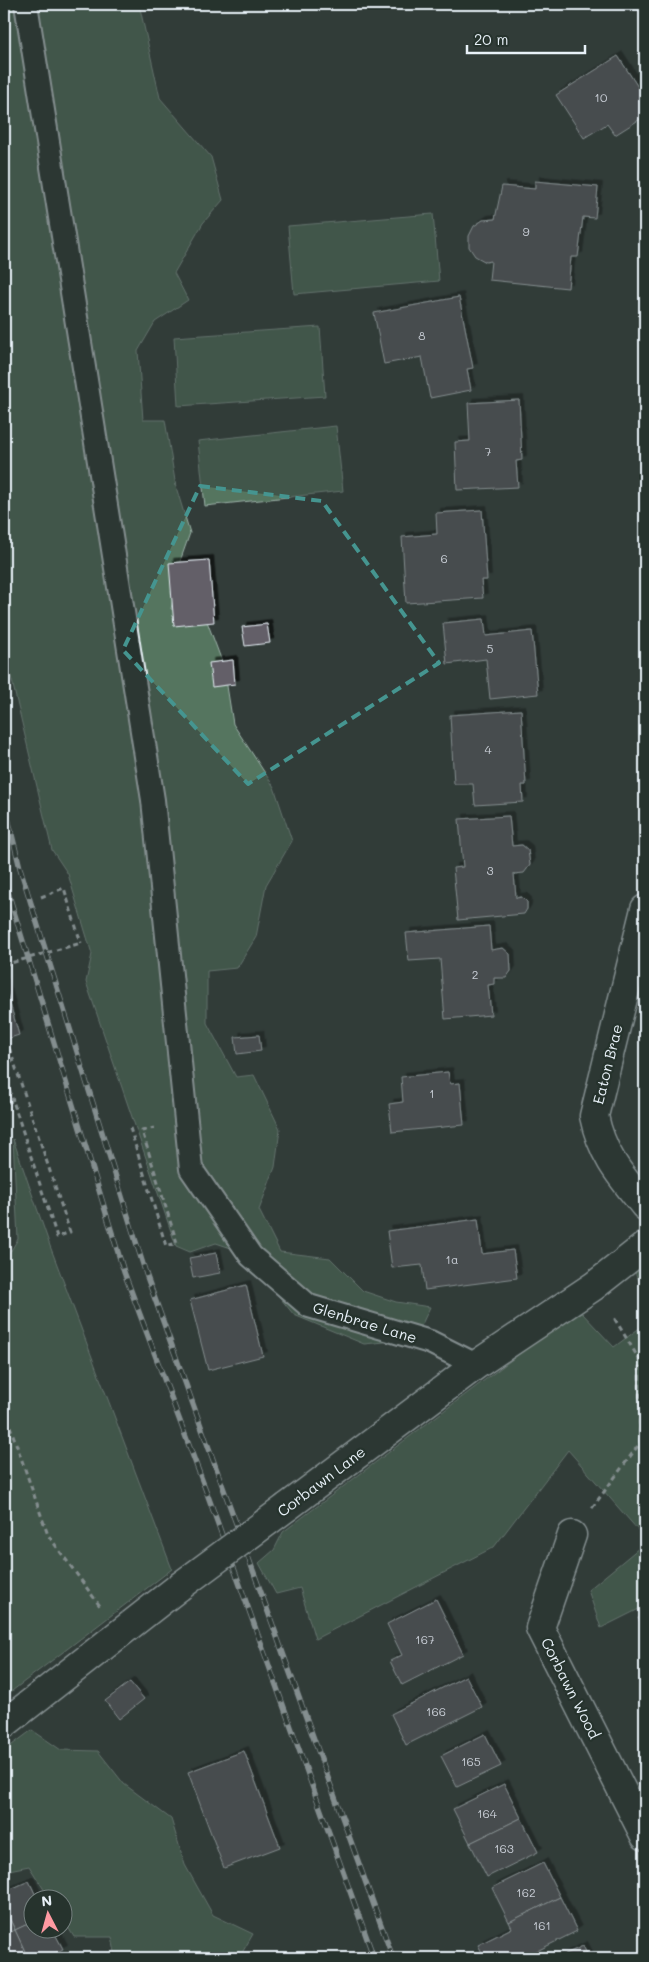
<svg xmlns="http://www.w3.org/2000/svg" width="649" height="1962" font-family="Mali,sans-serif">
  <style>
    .green { fill: #55755e; stroke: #9eb3ab }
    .building { fill: #645e67; stroke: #e8f1f8; filter: url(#shadow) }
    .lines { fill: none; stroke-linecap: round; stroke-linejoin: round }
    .service-casing { stroke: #e8f1f8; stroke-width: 26 }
    .minor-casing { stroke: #e8f1f8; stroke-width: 31 }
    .tertiary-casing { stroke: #e8f1f8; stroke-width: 31 }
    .path { stroke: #e8f1f8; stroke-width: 3; stroke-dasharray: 5 4; stroke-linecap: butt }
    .service { stroke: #26332d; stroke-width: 22 }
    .minor { stroke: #26332d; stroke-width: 28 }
    .tertiary { stroke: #26332d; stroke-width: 28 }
    .rail-casing { stroke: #e8f1f8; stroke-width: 5.5 }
    .rail { stroke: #26332d; stroke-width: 4; stroke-dasharray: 11; stroke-linecap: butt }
    .tertiary-bridge-casing { stroke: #e8f1f8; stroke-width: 31; stroke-linecap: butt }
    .path-bridge { stroke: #e8f1f8; stroke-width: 3; stroke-dasharray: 5 4; stroke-linecap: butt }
    .tertiary-bridge { stroke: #26332d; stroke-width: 28 }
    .marked { fill: none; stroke: #459590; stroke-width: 4; stroke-dasharray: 10 6; stroke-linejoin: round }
    .labels { text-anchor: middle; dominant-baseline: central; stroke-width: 4.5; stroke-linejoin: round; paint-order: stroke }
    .number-label { font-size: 12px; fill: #c7ccd4 }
    .street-label { font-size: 15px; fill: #e8f1f8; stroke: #26332d }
  </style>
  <defs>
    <filter id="shadow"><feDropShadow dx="4.5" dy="-4.5" stdDeviation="0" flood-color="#0009"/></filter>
  </defs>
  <rect width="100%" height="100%" fill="#323c39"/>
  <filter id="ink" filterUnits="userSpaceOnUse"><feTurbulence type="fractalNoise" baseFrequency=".02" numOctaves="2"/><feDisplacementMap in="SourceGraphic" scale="10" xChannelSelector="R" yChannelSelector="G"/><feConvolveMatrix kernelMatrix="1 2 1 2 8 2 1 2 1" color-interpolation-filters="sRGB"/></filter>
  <g filter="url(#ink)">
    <g class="green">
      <path d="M4,4H139L160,98L211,157L223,200L203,223L174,273L188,300L155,322L138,351L143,420H165L176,487L190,533L179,564L171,609L205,616L224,667L233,724L274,787L292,841L266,885L256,937L237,968L207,971V1023L236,1077L254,1075L280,1129L275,1167L259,1210L280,1252L330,1258L363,1291L396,1302L430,1307L415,1339L364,1344L294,1315L243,1252L216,1243L190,1252L176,1246L86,982L92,954L68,874L52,850L4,647Z"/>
      <path d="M433,214L439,281L294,294L288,226Z"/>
      <path d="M320,327L325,396L178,406L174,337Z"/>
      <path d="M336,426L343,491L205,506L198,441Z"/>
      <path d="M13,1139L50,1246L172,1569L4,1697V1262L18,1239Z"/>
      <path d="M645,1261V1294L634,1270Z"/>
      <path d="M582,1313L614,1347L645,1324V1538L568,1450L494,1547L315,1639L300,1588L276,1594L259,1563L274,1550L283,1532L567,1318Z"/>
      <path d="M645,1543V1606L601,1628L588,1590Z"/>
      <path d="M32,1730L61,1750L98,1751L124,1784L171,1819L185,1865L213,1915L253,1934L239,1958H116L112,1937H74L63,1919L62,1900L50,1899L29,1866L4,1871V1751Z"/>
    </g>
    <g class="building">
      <path d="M618,56L645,98V116L615,135L607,124L584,138L556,95Z"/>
      <path d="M535,181L598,187L595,218L583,217L578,257H571L568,288L489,280L491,261L486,262L475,256L469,247V236L474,226L483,220L495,219L502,186L535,189Z"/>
      <path d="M459,297L473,368L467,369L471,390L430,398L422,357L384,364L374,313Z"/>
      <path d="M519,400L522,460L516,461L518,487L457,490L455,442L470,441L468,403Z"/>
      <path d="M482,510L487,580H481L483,598L406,603L402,537L437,534L436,513Z"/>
      <path d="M209,560L214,622L174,626L169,563Z"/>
      <path d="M484,619L486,636L532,631L538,694L490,699L486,659L447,664L443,623Z"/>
      <path d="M267,624L270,643L245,646L242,627Z"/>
      <path d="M233,660L235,684L212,687L209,663Z"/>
      <path d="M521,710L526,785H522L523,802L475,805L473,784H454L450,715Z"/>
      <path d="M509,816L512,846L522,845L528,850L530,865L524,873L514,874L516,898L522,897L527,902V909L524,914L458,920L453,868L463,867L459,819Z"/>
      <path d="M489,926L491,950L503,948L510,954L511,971L506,978H494V984L488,985L491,1015L445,1019L440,959L409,961L406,933Z"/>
      <path d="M4,983L19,1035L4,1040Z"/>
      <path d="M259,1035L261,1051L237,1054L235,1037Z"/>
      <path d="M448,1072L450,1084L460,1083L464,1125L392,1132L389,1104L403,1102L401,1077Z"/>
      <path d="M478,1219L482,1254L513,1250L517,1278L425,1290L422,1265L392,1268L387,1231Z"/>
      <path d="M216,1253L220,1273L193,1278L189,1258Z"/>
      <path d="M246,1285L263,1356L208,1370L190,1300Z"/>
      <path d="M436,1599L463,1654L402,1685L390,1661L402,1655L387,1624Z"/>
      <path d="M645,1615V1632L638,1618Z"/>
      <path d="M466,1676L482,1707L406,1745L391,1714Z"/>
      <path d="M130,1682L144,1699L119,1719L105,1701Z"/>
      <path d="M485,1734L501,1766L457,1787L441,1756Z"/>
      <path d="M244,1751L280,1847L224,1868L188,1772Z"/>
      <path d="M504,1784L521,1818L470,1843L453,1809Z"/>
      <path d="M521,1818L538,1852L487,1877L470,1843Z"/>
      <path d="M543,1863L560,1897L509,1922L492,1888Z"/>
      <path d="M29,1881L38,1900H32V1922L15,1930L4,1907V1892Z"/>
      <path d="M560,1897L577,1931L529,1955L531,1958H485L478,1945L512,1928L509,1922Z"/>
      <path d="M4,1907L15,1930L4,1935Z"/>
      <path d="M32,1922V1930H53L63,1949L44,1958H28L15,1930Z"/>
      <path d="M15,1930L28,1958H4V1935Z"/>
      <path d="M583,1946L589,1958H557Z"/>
    </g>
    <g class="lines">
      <defs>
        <path id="service" d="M26,4L153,800L191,1169L251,1256L309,1306L430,1342L476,1365"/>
        <g id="minor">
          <path d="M645,909L594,1116C602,1155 621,1176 645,1206"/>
          <path d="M572,1535L540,1628L645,1836"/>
        </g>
        <g id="tertiary">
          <path d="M287,1507L476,1365L594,1286L645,1246"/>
          <path d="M4,1724L179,1587"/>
        </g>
      </defs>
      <use href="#service" class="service-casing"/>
      <use href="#minor" class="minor-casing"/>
      <use href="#tertiary" class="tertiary-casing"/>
      <g class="path">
        <path d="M41,897L64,888L81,943"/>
        <path d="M4,1045L8,1044L70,1232L57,1237L13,1101L4,1103"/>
        <path d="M4,1072L13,1101"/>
        <path d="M130,1128L166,1246L177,1243L142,1131L154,1128"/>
        <path d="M4,1152L9,1225L4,1236"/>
        <path d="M4,1409L48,1535L100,1606"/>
        <path d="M592,1508L640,1443L639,1359L613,1316"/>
      </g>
      <use href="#service" class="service"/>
      <use href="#minor" class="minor"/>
      <use href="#tertiary" class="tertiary"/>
      <defs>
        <g id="rail">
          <path d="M4,802L20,868L146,1274L393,1958"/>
          <path d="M4,879L124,1272L208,1496L374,1958"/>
        </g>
      </defs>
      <use href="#rail" class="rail-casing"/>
      <use href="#rail" class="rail"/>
      <defs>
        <path id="tertiary-bridge" d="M179,1587L287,1507"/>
      </defs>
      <use href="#tertiary-bridge" class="tertiary-bridge-casing"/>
      <path class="path-bridge" d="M4,965L81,943"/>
      <use href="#tertiary-bridge" class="tertiary-bridge"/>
    </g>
  </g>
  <path d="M0 0H649V1962H0ZM200,486L322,501L439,663L248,784L123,650Z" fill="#323c39" fill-opacity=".55" fill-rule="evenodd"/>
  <path class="marked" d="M200,486L322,501L439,663L248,784L123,650Z"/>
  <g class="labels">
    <g class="number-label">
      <text x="601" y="97">10</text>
      <text x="526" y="231">9</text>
      <text x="422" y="335">8</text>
      <text x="488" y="451">7</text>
      <text x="444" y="558">6</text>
      <text x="490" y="648">5</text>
      <text x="488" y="749">4</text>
      <text x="490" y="870">3</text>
      <text x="475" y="974">2</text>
      <text x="432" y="1093">1</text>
      <text x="452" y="1259">1a</text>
      <text x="425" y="1639">167</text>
      <text x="436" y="1711">166</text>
      <text x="471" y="1761">165</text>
      <text x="487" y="1813">164</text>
      <text x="504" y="1848">163</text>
      <text x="526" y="1892">162</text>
      <text x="542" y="1925">161</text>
    </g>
    <g class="street-label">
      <text transform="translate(607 1064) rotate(-76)">Eaton Brae</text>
      <text transform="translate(365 1322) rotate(17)">Glenbrae Lane</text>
      <text transform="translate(321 1481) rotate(-37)">Corbawn Lane</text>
      <text transform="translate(571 1688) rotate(63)">Corbawn Wood</text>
    </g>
  </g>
  <rect width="649" height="1962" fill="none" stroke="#26332d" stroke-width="20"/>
  <rect x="10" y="10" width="629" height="1942" fill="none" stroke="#e8f1f8" stroke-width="2" filter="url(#ink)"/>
  <g transform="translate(48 1914) rotate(354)"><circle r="24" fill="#26332d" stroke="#747f7e"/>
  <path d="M0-4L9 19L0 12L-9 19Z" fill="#ff9aa2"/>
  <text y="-8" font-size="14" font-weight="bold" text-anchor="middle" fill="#e8f1f8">N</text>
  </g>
  <path d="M467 45v8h118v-8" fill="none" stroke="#e8f1f8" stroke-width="2.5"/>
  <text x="474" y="45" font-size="15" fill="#e8f1f8" stroke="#26332d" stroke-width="4" paint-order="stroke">20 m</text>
</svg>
